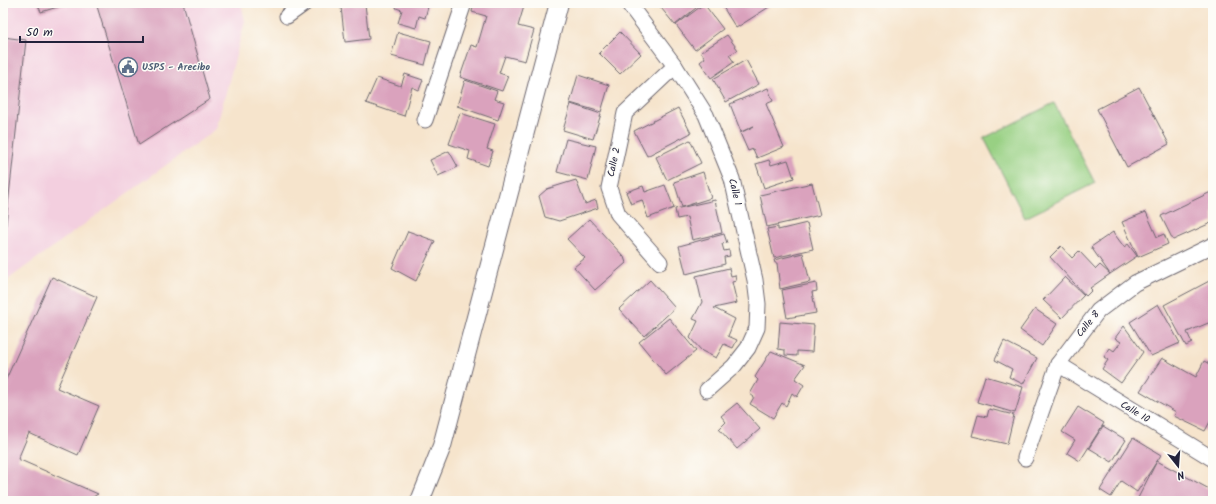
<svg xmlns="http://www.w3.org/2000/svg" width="1216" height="504" font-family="Kalam,sans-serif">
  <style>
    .built { fill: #f3cfdf }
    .pitch { fill: #98d083; stroke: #5d795f }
    .building { fill: #daa2bd }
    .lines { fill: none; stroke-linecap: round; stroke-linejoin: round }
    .minor-casing { stroke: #6c666e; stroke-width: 17 }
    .tertiary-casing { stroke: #6c666e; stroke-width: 20 }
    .minor { stroke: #fff; stroke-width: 15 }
    .tertiary { stroke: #fff; stroke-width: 18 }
    .labels { text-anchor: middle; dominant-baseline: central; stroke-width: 3; stroke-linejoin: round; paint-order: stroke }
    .service-label { font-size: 10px; font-weight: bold; fill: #4e5e75; stroke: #fdfcf7; text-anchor: start }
    .street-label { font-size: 10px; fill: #22223b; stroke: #fdfcf7 }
  </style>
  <rect width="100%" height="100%" fill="#fdfcf7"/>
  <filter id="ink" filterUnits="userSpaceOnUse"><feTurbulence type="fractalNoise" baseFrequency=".025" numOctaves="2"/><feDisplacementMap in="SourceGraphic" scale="8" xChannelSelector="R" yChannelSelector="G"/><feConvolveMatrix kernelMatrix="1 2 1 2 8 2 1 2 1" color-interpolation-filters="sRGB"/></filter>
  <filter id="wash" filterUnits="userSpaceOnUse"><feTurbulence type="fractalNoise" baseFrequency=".012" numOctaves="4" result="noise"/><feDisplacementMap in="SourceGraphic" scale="16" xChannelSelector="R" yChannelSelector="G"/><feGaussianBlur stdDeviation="0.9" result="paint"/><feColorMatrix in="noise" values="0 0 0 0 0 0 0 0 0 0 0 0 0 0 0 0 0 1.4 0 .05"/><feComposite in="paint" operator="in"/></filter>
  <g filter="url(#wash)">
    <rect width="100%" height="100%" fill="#f6e4cc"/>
    <path class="built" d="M3,3H241L245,21L216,129L3,283Z"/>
    <path class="pitch" d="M1054,103L1095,183L1025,218L984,138Z"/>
    <g id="blocks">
      <g class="building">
        <path d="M37,3H63L64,5L41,12Z"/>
        <path d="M96,3H183L210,99L139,145Z"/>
        <path d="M397,3H429L425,18L419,16L416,28L398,23L402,10L396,8Z"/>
        <path d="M474,3L491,6L492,3H525L518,26L534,30L525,61L505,56L499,73L508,76L502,91L460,77L471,45L477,47L486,16L472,12Z"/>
        <path d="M657,3H702L675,25Z"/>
        <path d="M730,3H767L769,7L736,28L723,7Z"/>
        <path d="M365,4L369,39L345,42L341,7Z"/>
        <path d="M704,4L723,29L695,50L676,25Z"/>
        <path d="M398,32L431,41L425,65L391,56Z"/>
        <path d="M620,32L641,54L620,74L599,53Z"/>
        <path d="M727,35L738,50L729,55L734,62L711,78L700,62L705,58L701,52Z"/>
        <path d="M3,37L26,40L4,242H3Z"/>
        <path d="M746,60L759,84L726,102L713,79Z"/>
        <path d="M405,74L423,80L419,90L412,87L404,116L366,103L377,78L401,86Z"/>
        <path d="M578,75L609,85L601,112L570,103Z"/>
        <path d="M465,80L497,91L494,99L504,102L498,120L457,106Z"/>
        <path d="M1139,87L1169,144L1127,167L1097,109Z"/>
        <path d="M768,88L773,101L766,104L784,147L757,158L753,149L748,151L740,133L754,126L741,132L730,104Z"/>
        <path d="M571,104L601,114L593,139L563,130Z"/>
        <path d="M678,108L691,133L647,156L634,131Z"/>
        <path d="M460,113L495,124L487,149L493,151L488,166L468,159L470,151L449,144Z"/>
        <path d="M566,139L596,146L588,180L557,172Z"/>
        <path d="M690,140L701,163L667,180L656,157Z"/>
        <path d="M449,151L458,167L438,176L430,160Z"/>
        <path d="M769,160L771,165L788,160L794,178L764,188L756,164Z"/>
        <path d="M703,172L711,198L682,207L674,182Z"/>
        <path d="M576,180L585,204L596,200L598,208L559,221L545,217L539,196L547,189Z"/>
        <path d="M812,183L820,215L767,227L760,195Z"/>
        <path d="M665,185L674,208L648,218L642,200L631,204L626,192L643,186L645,192Z"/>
        <path d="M1213,191V222L1173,240L1161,216Z"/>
        <path d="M715,200L722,233L692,240L687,217L677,219L675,209Z"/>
        <path d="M1146,212L1157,237L1164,234L1168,244L1138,257L1122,222Z"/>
        <path d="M589,219L624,257L626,263L595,290L574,267L585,258L567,239Z"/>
        <path d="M807,223L813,249L774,258L767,229L778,227V230Z"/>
        <path d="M408,231L435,241L416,281L392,268Z"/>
        <path d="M1113,232L1124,247L1128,244L1137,256L1110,274L1091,247Z"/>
        <path d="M724,234L727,243L722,244L724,251L729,250L730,256L724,257L725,264L686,274L679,246Z"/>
        <path d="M1061,246L1072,258L1079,251L1096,269L1100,265L1110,274L1090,288L1092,290L1086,296L1050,257Z"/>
        <path d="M803,253L810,282L780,289L777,263H775L774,260Z"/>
        <path d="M729,268L731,276L735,275L736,281L732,282L737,303L714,308L735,319L728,336L737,340L733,348L724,344L716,358L702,351L690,338L698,321L693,319L702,302L696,276Z"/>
        <path d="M52,277L97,297L57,388L99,406L78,455L29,433L18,459L98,494L86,501H13L3,497V386Z"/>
        <path d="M1065,277L1084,295L1062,318L1043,300Z"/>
        <path d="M1213,279V321L1187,332L1192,343L1186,346L1164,305Z"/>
        <path d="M650,280L675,308L644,336L619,309Z"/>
        <path d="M816,283L817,291L812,292L816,313L787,318L782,290Z"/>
        <path d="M1158,304L1180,343L1151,356L1130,322Z"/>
        <path d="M1035,309L1057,324L1042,346L1020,330Z"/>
        <path d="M669,318L696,351L666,375L639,342Z"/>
        <path d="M780,322L814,325L812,352L797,351V356L785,355V350L778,349Z"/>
        <path d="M1124,326L1143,352L1121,383L1102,369L1108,360L1104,357L1110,348L1114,351L1121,342L1115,338Z"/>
        <path d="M1004,341L1037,358L1023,384L1009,377L1012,369L995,360Z"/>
        <path d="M771,351L805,365L795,379L804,385L797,397L792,393L786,406L782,403L773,418L750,404L754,397L750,394L758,380L755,377Z"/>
        <path d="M1162,358L1196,377L1204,361L1213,366V416L1205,431L1174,416L1176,412L1140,391Z"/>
        <path d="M985,376L1023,387L1015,413L977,402Z"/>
        <path d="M737,403L760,429L737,449L719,429L726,422L721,416Z"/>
        <path d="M1078,407L1104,423L1080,461L1067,453L1075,440L1062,432Z"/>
        <path d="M989,409L1014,415L1007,444L972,436L978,415L987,417Z"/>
        <path d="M1103,426L1126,440L1112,462L1089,448Z"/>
        <path d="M1133,438L1161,455L1137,492L1121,481L1111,497L1100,490Z"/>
        <path d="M1157,461L1213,491V501H1144L1138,498Z"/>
      </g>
    </g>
  </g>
  <g filter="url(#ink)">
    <use href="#blocks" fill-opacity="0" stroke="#6c666e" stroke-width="1"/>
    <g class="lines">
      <defs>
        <g id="minor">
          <path d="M628,3L675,66L706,115L732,179L755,280L758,304L757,328L748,348L734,366L707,390"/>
          <path d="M287,16L305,3"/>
          <path d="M425,120L464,3"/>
          <path d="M660,262L618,214L609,188L625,113L675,66"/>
          <path d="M1058,364L1213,459"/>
          <path d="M1025,458L1058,364L1098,311L1135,283L1213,245"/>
        </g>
        <path id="tertiary" d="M420,501L442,446L559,3"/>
      </defs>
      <use href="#minor" class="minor-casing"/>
      <use href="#tertiary" class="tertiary-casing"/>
      <use href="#minor" class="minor"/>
      <use href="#tertiary" class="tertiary"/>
    </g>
  </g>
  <defs>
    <symbol id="civic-ring" viewBox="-11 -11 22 22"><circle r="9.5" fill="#fdfcf7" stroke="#5c6f8a" stroke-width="1.5"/><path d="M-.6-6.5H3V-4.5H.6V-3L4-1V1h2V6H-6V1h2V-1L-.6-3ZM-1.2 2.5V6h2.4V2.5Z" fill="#5c6f8a"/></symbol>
  </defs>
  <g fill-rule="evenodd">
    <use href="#civic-ring" x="117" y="56" width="22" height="22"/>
  </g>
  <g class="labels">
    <g class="service-label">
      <text x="142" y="67">USPS - Arecibo</text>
    </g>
    <g class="street-label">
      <text transform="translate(614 162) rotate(-78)">Calle 2</text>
      <text transform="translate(735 192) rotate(76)">Calle 1</text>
      <text transform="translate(1088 324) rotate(-51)">Calle 8</text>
      <text transform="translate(1135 412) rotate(31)">Calle 10</text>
    </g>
  </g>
  <rect width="1216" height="504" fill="none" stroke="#fdfcf7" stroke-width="16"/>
  <g transform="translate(1178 466) rotate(163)" stroke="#fdfcf7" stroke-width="3" paint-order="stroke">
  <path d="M0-3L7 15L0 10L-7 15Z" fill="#22223b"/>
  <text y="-6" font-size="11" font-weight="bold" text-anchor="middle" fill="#22223b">N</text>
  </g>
  <path d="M20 36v6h123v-6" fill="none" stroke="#22223b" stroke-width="2"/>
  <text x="26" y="36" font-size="12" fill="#22223b" stroke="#fdfcf7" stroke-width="3" paint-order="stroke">50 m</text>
</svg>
